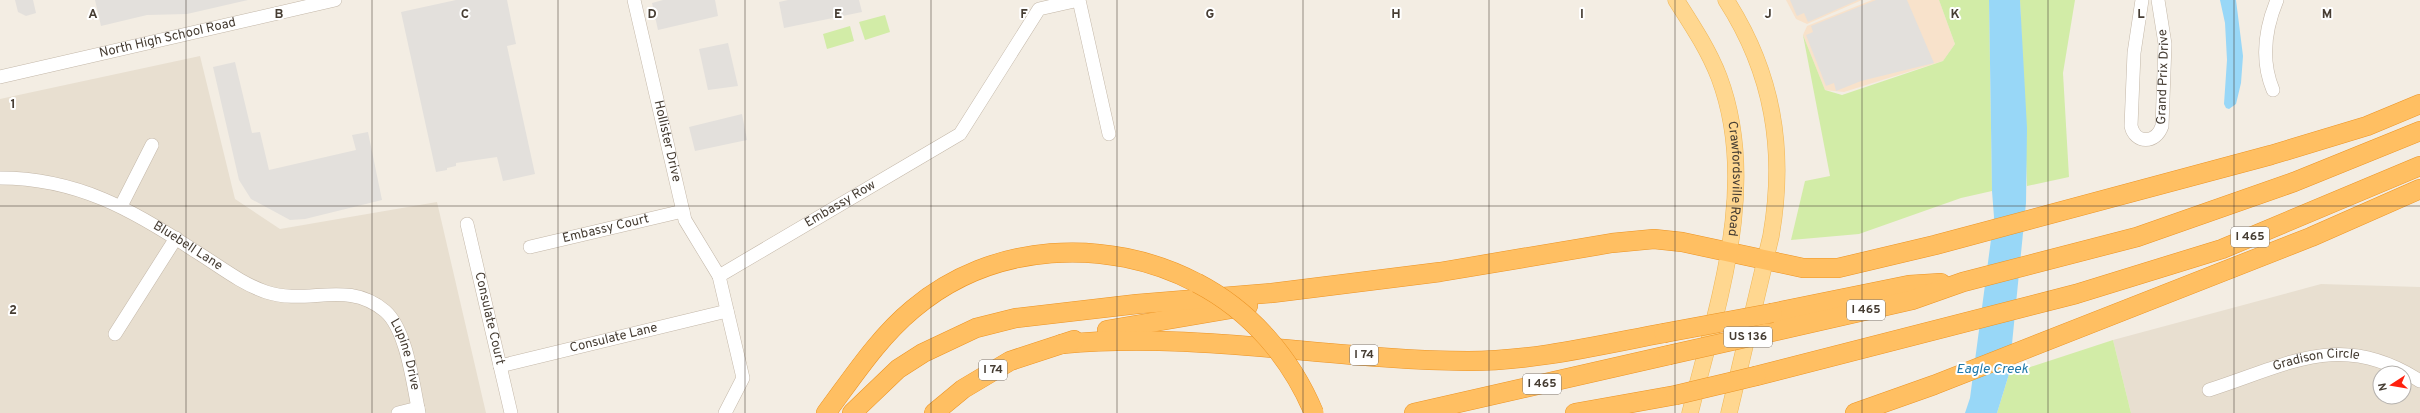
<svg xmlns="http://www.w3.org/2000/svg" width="2420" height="413" font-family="Overpass,sans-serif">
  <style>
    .residential { fill: #e8dfd0; fill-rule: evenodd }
    .commercial { fill: #f8e2cb }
    .green { fill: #d2eca7 }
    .parking { fill: #e3e0dc }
    .water { fill: #98d7f7 }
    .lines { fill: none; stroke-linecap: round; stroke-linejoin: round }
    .minor-casing { stroke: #c3b7a8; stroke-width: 14 }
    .major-casing { stroke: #efb655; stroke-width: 17 }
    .highway-casing { stroke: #ec9424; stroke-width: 20 }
    .minor { stroke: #fff; stroke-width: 13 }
    .major { stroke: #ffd790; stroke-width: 16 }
    .highway { stroke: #ffbf62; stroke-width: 19 }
    .highway-bridge-casing { stroke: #ec9424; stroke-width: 20; stroke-linecap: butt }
    .highway-bridge { stroke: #ffbf62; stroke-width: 19 }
    .grid { fill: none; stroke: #463d33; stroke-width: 1; stroke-opacity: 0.55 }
    .labels { text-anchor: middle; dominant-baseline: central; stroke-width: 4; stroke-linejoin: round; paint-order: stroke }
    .shield { fill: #fff; stroke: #7e7770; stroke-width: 1 }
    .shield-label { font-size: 12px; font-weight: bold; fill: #463d33 }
    .street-label { font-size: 13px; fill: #463d33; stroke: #fff }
    .water-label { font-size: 14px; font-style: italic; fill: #207aaa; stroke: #fff }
    .grid-label { font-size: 13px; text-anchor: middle; font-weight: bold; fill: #463d33; stroke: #fff; stroke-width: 4; stroke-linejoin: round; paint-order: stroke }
  </style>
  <rect width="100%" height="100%" fill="#f3ede3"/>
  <g class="residential">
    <path d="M200,56L235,199L280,229L437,202L486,413H0V99Z"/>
    <path d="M2321,284L2420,287V413H2131L2113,340ZM2380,373H2404V397H2380Z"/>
  </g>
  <g class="commercial">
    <path d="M1786,0H1862L1807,24L1796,19Z"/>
    <path d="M1872,0H1939L1955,44L1943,61L1844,92L1825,90L1803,35L1807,26Z"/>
  </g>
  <g class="green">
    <path d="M1939,0H1989L1992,191L1961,198L1859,234L1791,240L1805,181L1830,176L1803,35L1825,90L1842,95L1943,61L1955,44Z"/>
    <path d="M2020,0H2075L2063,73L2069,177L2027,186Z"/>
    <path d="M885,15L890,32L865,40L859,22Z"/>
    <path d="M850,26L854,41L827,49L823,34Z"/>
    <path d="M2113,340L2131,413H1997L2009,374Z"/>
  </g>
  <g class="parking">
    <path d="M15,0H33L36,13L26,16L18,12Z"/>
    <path d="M95,0H248L187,14L147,15L101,26Z"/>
    <path d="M456,0H507L516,44L507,46L535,174L503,181L497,157L456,163V166L447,168V170L436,172L401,12Z"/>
    <path d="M663,0H715L718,16L658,30L652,3Z"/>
    <path d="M788,0H859L862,12L784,28L779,2Z"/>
    <path d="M1790,0H1858L1808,22L1804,13L1797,16Z"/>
    <path d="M1876,0H1907L1934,63L1861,81L1836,91L1834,83L1826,86L1806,35L1813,32L1811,26Z"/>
    <path d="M728,43L738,86L708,90L699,49Z"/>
    <path d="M235,62L252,133L260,132L269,170L356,150L352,135L368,132L382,200L305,219L290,220L251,199L239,180L213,67Z"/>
    <path d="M742,114L747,140L695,151L689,127Z"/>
  </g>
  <g class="water">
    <path d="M1989,0H2020L2027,128L2026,203L2009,374L1997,413H1965L1970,398L1994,217L1992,191Z"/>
    <path d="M2220,0H2236L2243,56L2241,83L2236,104L2229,109L2226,108L2224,104L2227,60L2225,23Z"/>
  </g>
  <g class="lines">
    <defs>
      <g id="minor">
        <path id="s1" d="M634,0L685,220L719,276L743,378L725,413"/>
        <path id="s2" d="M2142,0L2134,53L2131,126C2135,144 2156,144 2162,126L2165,44L2158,0"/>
        <path id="s3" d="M0,77L335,0"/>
        <path d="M2273,90C2261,61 2265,29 2277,0"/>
        <path id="s4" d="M0,178C77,178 133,210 195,251C218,265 240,283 266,292C308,306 347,279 385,311C407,330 413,385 419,413"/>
        <path d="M121,206L152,145"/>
        <path id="s5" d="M467,224L511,413"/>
        <path id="s6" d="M530,247L683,211"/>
        <path id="s7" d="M719,276L960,134L1039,9L1079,0L1109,134"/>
        <path d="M115,334L176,238"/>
        <path id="s8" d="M500,366L727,311"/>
        <path id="s9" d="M2209,390C2290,364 2341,330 2420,381"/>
        <path d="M398,413L418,408"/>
      </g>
      <g id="major">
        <path id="s10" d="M1676,0C1692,25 1708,49 1719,77C1760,186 1717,305 1690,413"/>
        <path d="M1726,0C1773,73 1786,150 1771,236L1729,413"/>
      </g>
      <g id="highway">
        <path d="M1772,313L1909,285L1941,283"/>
        <path d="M1107,330L1248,306"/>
        <path d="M1767,333L1912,300L1963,282L2137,237L2294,182L2420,131"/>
        <path d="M1062,344C1197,331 1333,360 1468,361C1534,361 1600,345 1664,333"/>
        <path d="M1756,376L2076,294L2222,249L2420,166"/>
        <path d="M826,413C853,377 878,338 913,309C992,242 1107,236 1197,283"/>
        <path d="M852,413L898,369L923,353L976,328L1016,318L1137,304L1272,293L1440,272L1612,243L1654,239L1682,242L1803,268H1838L1935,245L2271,155L2367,126L2420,104"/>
        <path d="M934,413L963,389L1010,361L1074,340"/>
        <path d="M1414,413L1669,355"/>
        <path d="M1575,413L1676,395"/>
        <path d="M1855,413L1934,385L2311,237L2420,189"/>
      </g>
    </defs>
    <use href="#minor" class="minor-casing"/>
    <use href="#major" class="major-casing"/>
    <use href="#highway" class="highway-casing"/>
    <use href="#minor" class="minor"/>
    <use href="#major" class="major"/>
    <use href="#highway" class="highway"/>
    <defs>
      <g id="highway-bridge">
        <path d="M1197,283C1251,311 1291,358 1314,413"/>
        <path d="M1664,333L1772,313"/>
        <path d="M1669,355L1767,333"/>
        <path d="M1676,395L1756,376"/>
      </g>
    </defs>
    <use href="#highway-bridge" class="highway-bridge-casing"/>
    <use href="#highway-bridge" class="highway-bridge"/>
  </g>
  <path class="grid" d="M186,0V413M372,0V413M558,0V413M745,0V413M931,0V413M1117,0V413M1303,0V413M1489,0V413M1675,0V413M1862,0V413M2048,0V413M2234,0V413M0,206H2420"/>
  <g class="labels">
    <g class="shield">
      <rect x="2231" y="227" width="38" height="20" rx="3"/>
      <rect x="1847" y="300" width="38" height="20" rx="3"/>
      <rect x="1724" y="327" width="48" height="20" rx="3"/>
      <rect x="1350" y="345" width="28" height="20" rx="3"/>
      <rect x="979" y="360" width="28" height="20" rx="3"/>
      <rect x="1523" y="374" width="38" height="20" rx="3"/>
    </g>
    <g class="shield-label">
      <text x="2250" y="237">I 465</text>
      <text x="1866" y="310">I 465</text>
      <text x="1748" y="337">US 136</text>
      <text x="1364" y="355">I 74</text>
      <text x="993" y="370">I 74</text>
      <text x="1542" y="384">I 465</text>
    </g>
    <g class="street-label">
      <text stroke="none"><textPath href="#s3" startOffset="172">North High School Road</textPath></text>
      <text stroke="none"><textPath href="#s2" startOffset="220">Grand Prix Drive</textPath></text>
      <text stroke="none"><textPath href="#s1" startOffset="145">Hollister Drive</textPath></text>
      <text stroke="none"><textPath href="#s10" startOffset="192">Crawfordsville Road</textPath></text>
      <text stroke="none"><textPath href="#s7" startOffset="141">Embassy Row</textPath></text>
      <text stroke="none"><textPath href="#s6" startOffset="78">Embassy Court</textPath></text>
      <text stroke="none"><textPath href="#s4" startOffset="203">Bluebell Lane</textPath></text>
      <text stroke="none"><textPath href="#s5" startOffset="97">Consulate Court</textPath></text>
      <text stroke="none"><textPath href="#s8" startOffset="117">Consulate Lane</textPath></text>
      <text stroke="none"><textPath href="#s4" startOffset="466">Lupine Drive</textPath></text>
      <text stroke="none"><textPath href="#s9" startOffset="112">Gradison Circle</textPath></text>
    </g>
    <g class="water-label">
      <text x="1992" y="369">Eagle Creek</text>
    </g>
  </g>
  <g class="grid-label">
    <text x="93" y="18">A</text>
    <text x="279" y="18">B</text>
    <text x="465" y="18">C</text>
    <text x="652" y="18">D</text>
    <text x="838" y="18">E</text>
    <text x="1024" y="18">F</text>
    <text x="1210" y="18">G</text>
    <text x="1396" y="18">H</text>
    <text x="1582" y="18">I</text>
    <text x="1768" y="18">J</text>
    <text x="1955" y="18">K</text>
    <text x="2141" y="18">L</text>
    <text x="2327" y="18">M</text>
    <text x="13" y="108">1</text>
    <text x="13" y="314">2</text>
  </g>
  <g transform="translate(2392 385) rotate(258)"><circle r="19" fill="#ffffff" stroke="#b5b1ad"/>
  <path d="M0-3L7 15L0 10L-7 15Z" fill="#ff210e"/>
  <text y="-6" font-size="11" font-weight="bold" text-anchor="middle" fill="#463d33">N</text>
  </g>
</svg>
